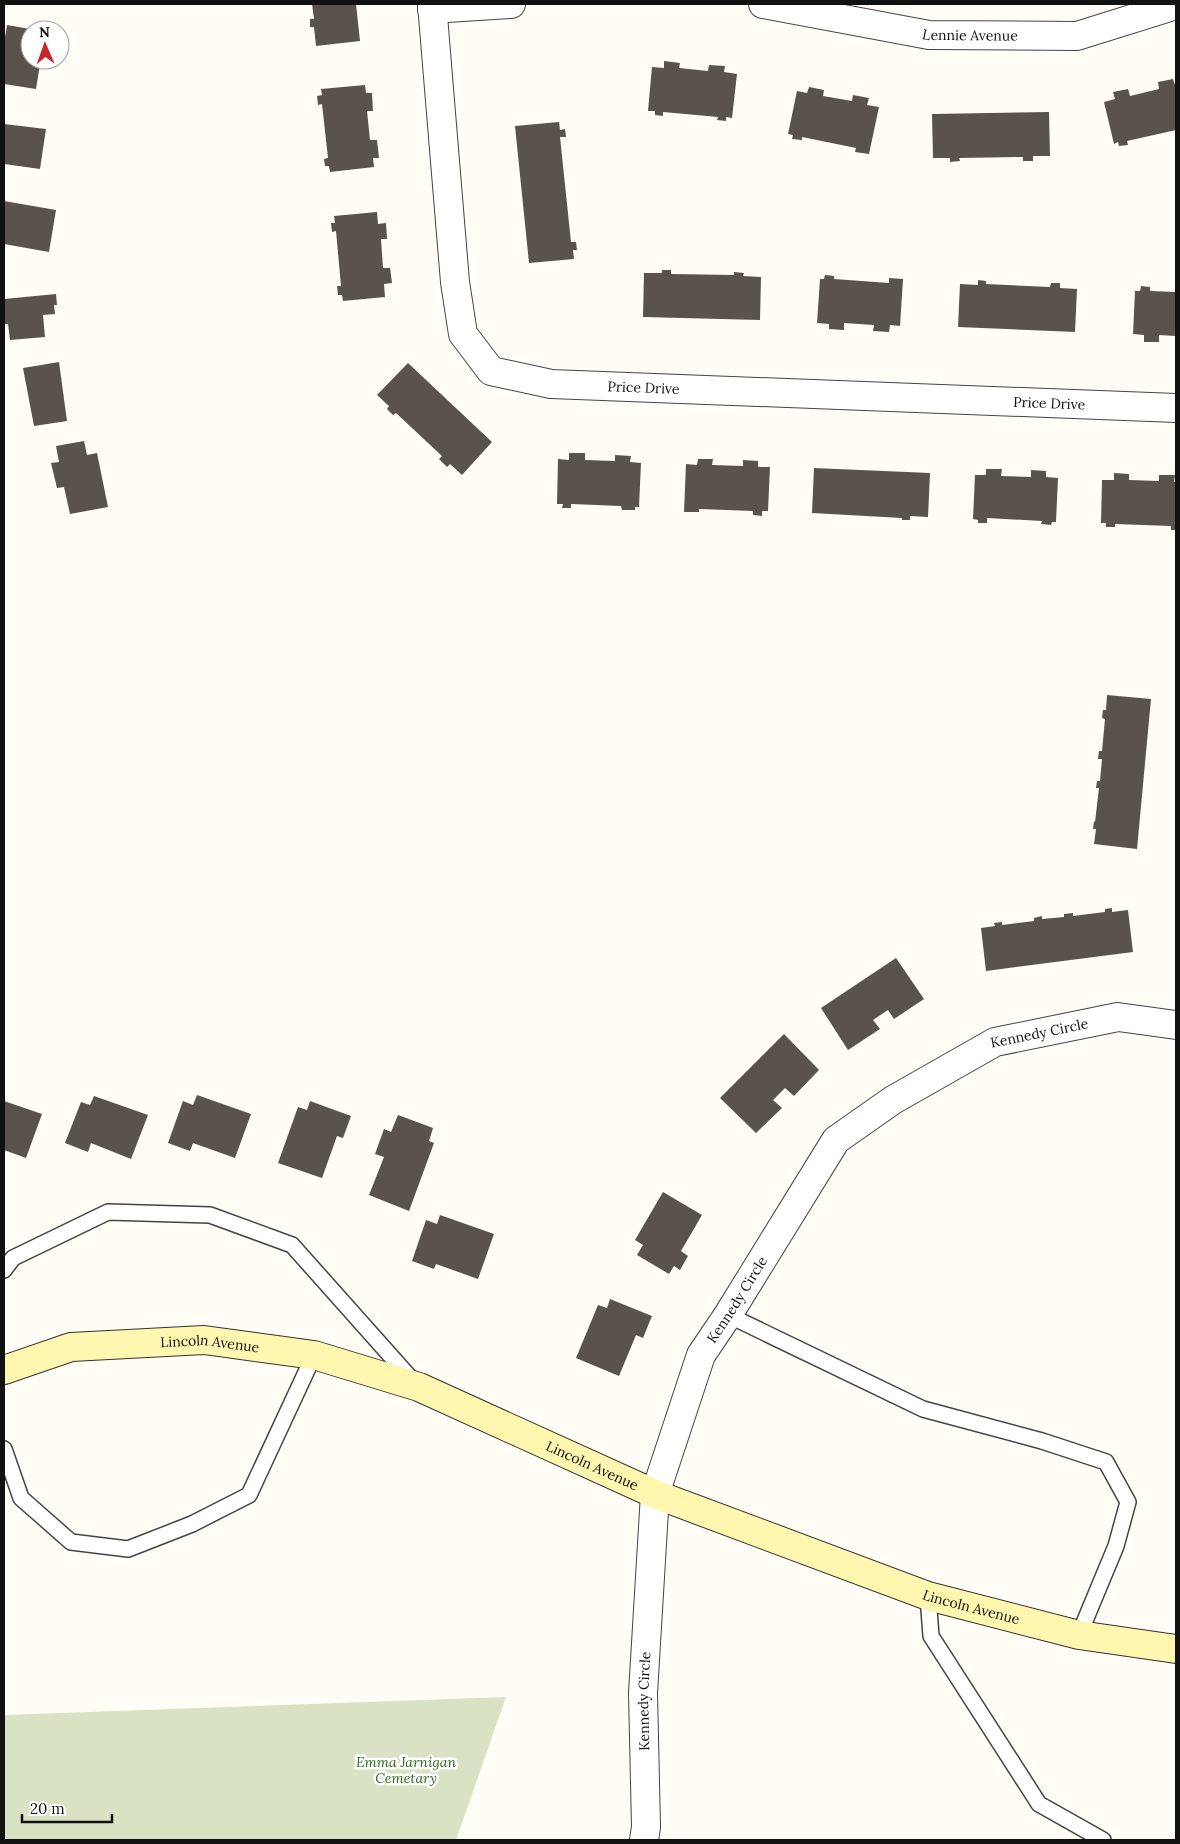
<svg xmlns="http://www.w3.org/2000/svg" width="1180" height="1844" font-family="Lora,serif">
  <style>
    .cemetery { fill: #d9e3c4 }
    .building { fill: #5a524d }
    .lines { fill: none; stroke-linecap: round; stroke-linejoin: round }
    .lane-casing { stroke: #444; stroke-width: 18 }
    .street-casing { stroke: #444; stroke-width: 30 }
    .secondary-casing { stroke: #333; stroke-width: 30 }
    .lane { stroke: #fff; stroke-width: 15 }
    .street { stroke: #fff; stroke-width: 28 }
    .secondary { stroke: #fff6b0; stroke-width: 28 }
    .labels { text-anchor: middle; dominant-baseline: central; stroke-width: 5; stroke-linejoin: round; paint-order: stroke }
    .street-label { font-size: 14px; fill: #111; stroke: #fff }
    .park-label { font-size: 14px; font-style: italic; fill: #2f6b1f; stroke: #fff }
  </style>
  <rect width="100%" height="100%" fill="#fffdf5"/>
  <path class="cemetery" d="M506,1697L456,1840H4V1715Z"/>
  <g class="building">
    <path d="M312,4H356L360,41L316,46L314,27H310V19H314Z"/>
    <path d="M7,25L30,29V60H31V63L40,64L36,89L4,84V44Z"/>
    <path d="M664,61L680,63L679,68L708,71L709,65L725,66L724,72L737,74L732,118L726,117V121L717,120L718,117L663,112V116L655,115V111H648L652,67L664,68Z"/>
    <path d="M1173,79L1175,85H1176V130L1127,141L1128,145L1119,146L1118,142L1114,144L1104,102L1115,99L1113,92L1128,89L1130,96L1159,89L1158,82Z"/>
    <path d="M365,85L366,93H372L373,111H367L370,140H377L379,158H373L374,167L330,172L329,166H325L324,159L328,158L322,104L318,105L317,96L322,95L321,89Z"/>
    <path d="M809,87L824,90L823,96L852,101L853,95L869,98L867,105L879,107L869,154L855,152L856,148L802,137V140L792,139L793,135L788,134L797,91L807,93Z"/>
    <path d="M1049,112L1050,156H1033V161H1023V157L959,158L960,161L950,162V158H933L932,114Z"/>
    <path d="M559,122L560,130L565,129L566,137H560L571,242H576L577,250H573L574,259L529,263L515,126Z"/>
    <path d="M4,124L46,129L40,169L4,164Z"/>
    <path d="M4,201L56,210L49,252L4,244Z"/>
    <path d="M377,212L378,224L386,223L387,239H381L383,268H390L392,283L384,284L385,297L343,301L342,295H338L337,286H341L336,231L332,232L331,223H335L334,216Z"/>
    <path d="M662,270H671V274L734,275V272L744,273L743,276L761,277L760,320L643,317L644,273H662Z"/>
    <path d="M825,275L834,276V279L889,283V278L903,279L900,326L890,325L889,332L873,331L874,325L844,323V330L829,329V324L817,323L820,279H824Z"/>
    <path d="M978,280L986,281V284L1050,287L1051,283H1060V288L1077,289L1075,332L958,327L960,284L978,285Z"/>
    <path d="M1141,286L1150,287V291L1176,292V336L1159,335V342H1144V335L1133,334L1135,291H1140Z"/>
    <path d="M56,294L57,305H54L55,314L43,315L45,337L10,340L8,324H4V299Z"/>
    <path d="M59,362L67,421L34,426L23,368Z"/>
    <path d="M408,363L492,442L462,475L450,464L447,467L439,459L442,456L396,413L393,415L387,409L389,406L377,395Z"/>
    <path d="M84,441L87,455L97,453L108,507L70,514L64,487L57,488L51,463L59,462L56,446Z"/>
    <path d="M569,453H585V460L615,461V455L631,456L630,462L641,463L639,507H635V510H622L621,506L571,504V508H562L563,504H557L558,459L569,460Z"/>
    <path d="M698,459H713L712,465L743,466V460L758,461V467H770L768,511H762V516L753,515V511L699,509V512H684L686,464L697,465Z"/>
    <path d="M814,468L930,473L928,517L910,516V520H902V518L812,513Z"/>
    <path d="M986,469H1002L1001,476L1031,477V470L1046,471V477L1058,478L1056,522H1052L1051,525L1041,524L1042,521L987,518V523H978V520L973,519L975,475H986Z"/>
    <path d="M1114,473L1129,474V480L1159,481V475H1175L1174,482H1176V530H1171V526L1115,524V527H1106V523H1101L1102,480H1114Z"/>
    <path d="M1107,695L1151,699L1137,849L1094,844L1096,829H1093L1094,821L1095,822L1099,788H1096L1097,781H1100L1102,759H1098L1099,751H1102L1105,719L1102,718L1103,710H1106Z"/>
    <path d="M1112,908V912L1128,910L1133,952L986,971L981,928L995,926L994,923L1002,922V925L1034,921V918L1042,916V919L1064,917V914L1073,913V916L1105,912V909Z"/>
    <path d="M896,958L924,999L894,1019L888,1010L873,1020L880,1029L848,1050L821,1008Z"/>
    <path d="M784,1034L819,1070L794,1096L785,1088L773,1100L782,1108L756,1133L720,1098Z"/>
    <path d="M197,1095L251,1114L235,1158L193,1143L190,1151L168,1143L183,1101L193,1105Z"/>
    <path d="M94,1096L148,1115L131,1159L91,1143L88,1152L65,1143L81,1102L90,1105Z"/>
    <path d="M4,1101L42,1114L26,1158L4,1150Z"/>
    <path d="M310,1101L351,1116L343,1138L337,1136L322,1178L278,1163L298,1107L307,1110Z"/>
    <path d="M398,1115L433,1128L429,1141L434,1143L409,1211L369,1195L384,1157L375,1154L384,1129L391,1132Z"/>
    <path d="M663,1192L702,1215L681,1251L688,1256L680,1270L674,1266L669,1274L637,1255L643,1245L635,1240Z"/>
    <path d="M440,1215L494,1234L478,1279L436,1264L434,1269L412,1261L426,1220L437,1224Z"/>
    <path d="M610,1299L652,1316L643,1338L636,1335L619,1376L576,1358L598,1305L607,1308Z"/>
  </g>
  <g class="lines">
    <defs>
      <g id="lane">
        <path d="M4,1270L13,1258L108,1212L210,1215L292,1245L414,1382"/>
        <path d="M728,1315L923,1409L1042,1441L1106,1462L1128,1502L1116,1546L1079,1635"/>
        <path d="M4,1449L21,1498L71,1542L128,1549L192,1524L249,1495L314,1355"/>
        <path d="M928,1596L931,1636L1039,1804L1103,1840"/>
      </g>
      <g id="street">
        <path id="s1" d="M432,4L455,282L463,334L491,371L551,384L1176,408"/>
        <path id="s2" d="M763,4L929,35L1077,36L1176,5"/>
        <path d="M432,9L511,4"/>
        <path id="s3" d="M644,1840L646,1827L643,1693L655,1494L701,1355L728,1315L836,1140L893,1100L995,1042L1118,1017L1176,1025"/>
      </g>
      <g id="secondary">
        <path id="s4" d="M4,1370L71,1347L204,1340L314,1355L419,1387L655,1494L928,1596L1079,1635L1176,1649"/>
      </g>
    </defs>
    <use href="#lane" class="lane-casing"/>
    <use href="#street" class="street-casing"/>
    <use href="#secondary" class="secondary-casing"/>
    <use href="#lane" class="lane"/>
    <use href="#street" class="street"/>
    <use href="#secondary" class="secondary"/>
  </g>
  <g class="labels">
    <g class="street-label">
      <text stroke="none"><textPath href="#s2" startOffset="210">Lennie Avenue</textPath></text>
      <text stroke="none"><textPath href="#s1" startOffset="532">Price Drive</textPath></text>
      <text stroke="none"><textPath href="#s1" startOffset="938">Price Drive</textPath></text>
      <text stroke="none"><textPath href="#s3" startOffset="979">Kennedy Circle</textPath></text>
      <text stroke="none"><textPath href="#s3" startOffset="559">Kennedy Circle</textPath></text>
      <text stroke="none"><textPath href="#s4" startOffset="210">Lincoln Avenue</textPath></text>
      <text stroke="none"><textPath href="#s4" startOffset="615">Lincoln Avenue</textPath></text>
      <text stroke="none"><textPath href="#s4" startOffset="1020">Lincoln Avenue</textPath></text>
      <text stroke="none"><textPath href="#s3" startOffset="139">Kennedy Circle</textPath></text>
    </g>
    <g class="park-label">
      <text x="406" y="1762">Emma Jarnigan<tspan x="406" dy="16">Cemetary</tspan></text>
    </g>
  </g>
  <rect width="1180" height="1844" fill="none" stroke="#111111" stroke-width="10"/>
  <g transform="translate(45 45) rotate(358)"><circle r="24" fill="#ffffff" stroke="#a0a0a0"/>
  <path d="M0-4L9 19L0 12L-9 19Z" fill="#c4262e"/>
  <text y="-8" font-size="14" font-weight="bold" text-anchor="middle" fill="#111111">N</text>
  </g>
  <path d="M22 1814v8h90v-8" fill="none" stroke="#111111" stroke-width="2.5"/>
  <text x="30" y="1814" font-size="15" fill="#111111" stroke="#ffffff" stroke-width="4" paint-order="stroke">20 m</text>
</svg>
